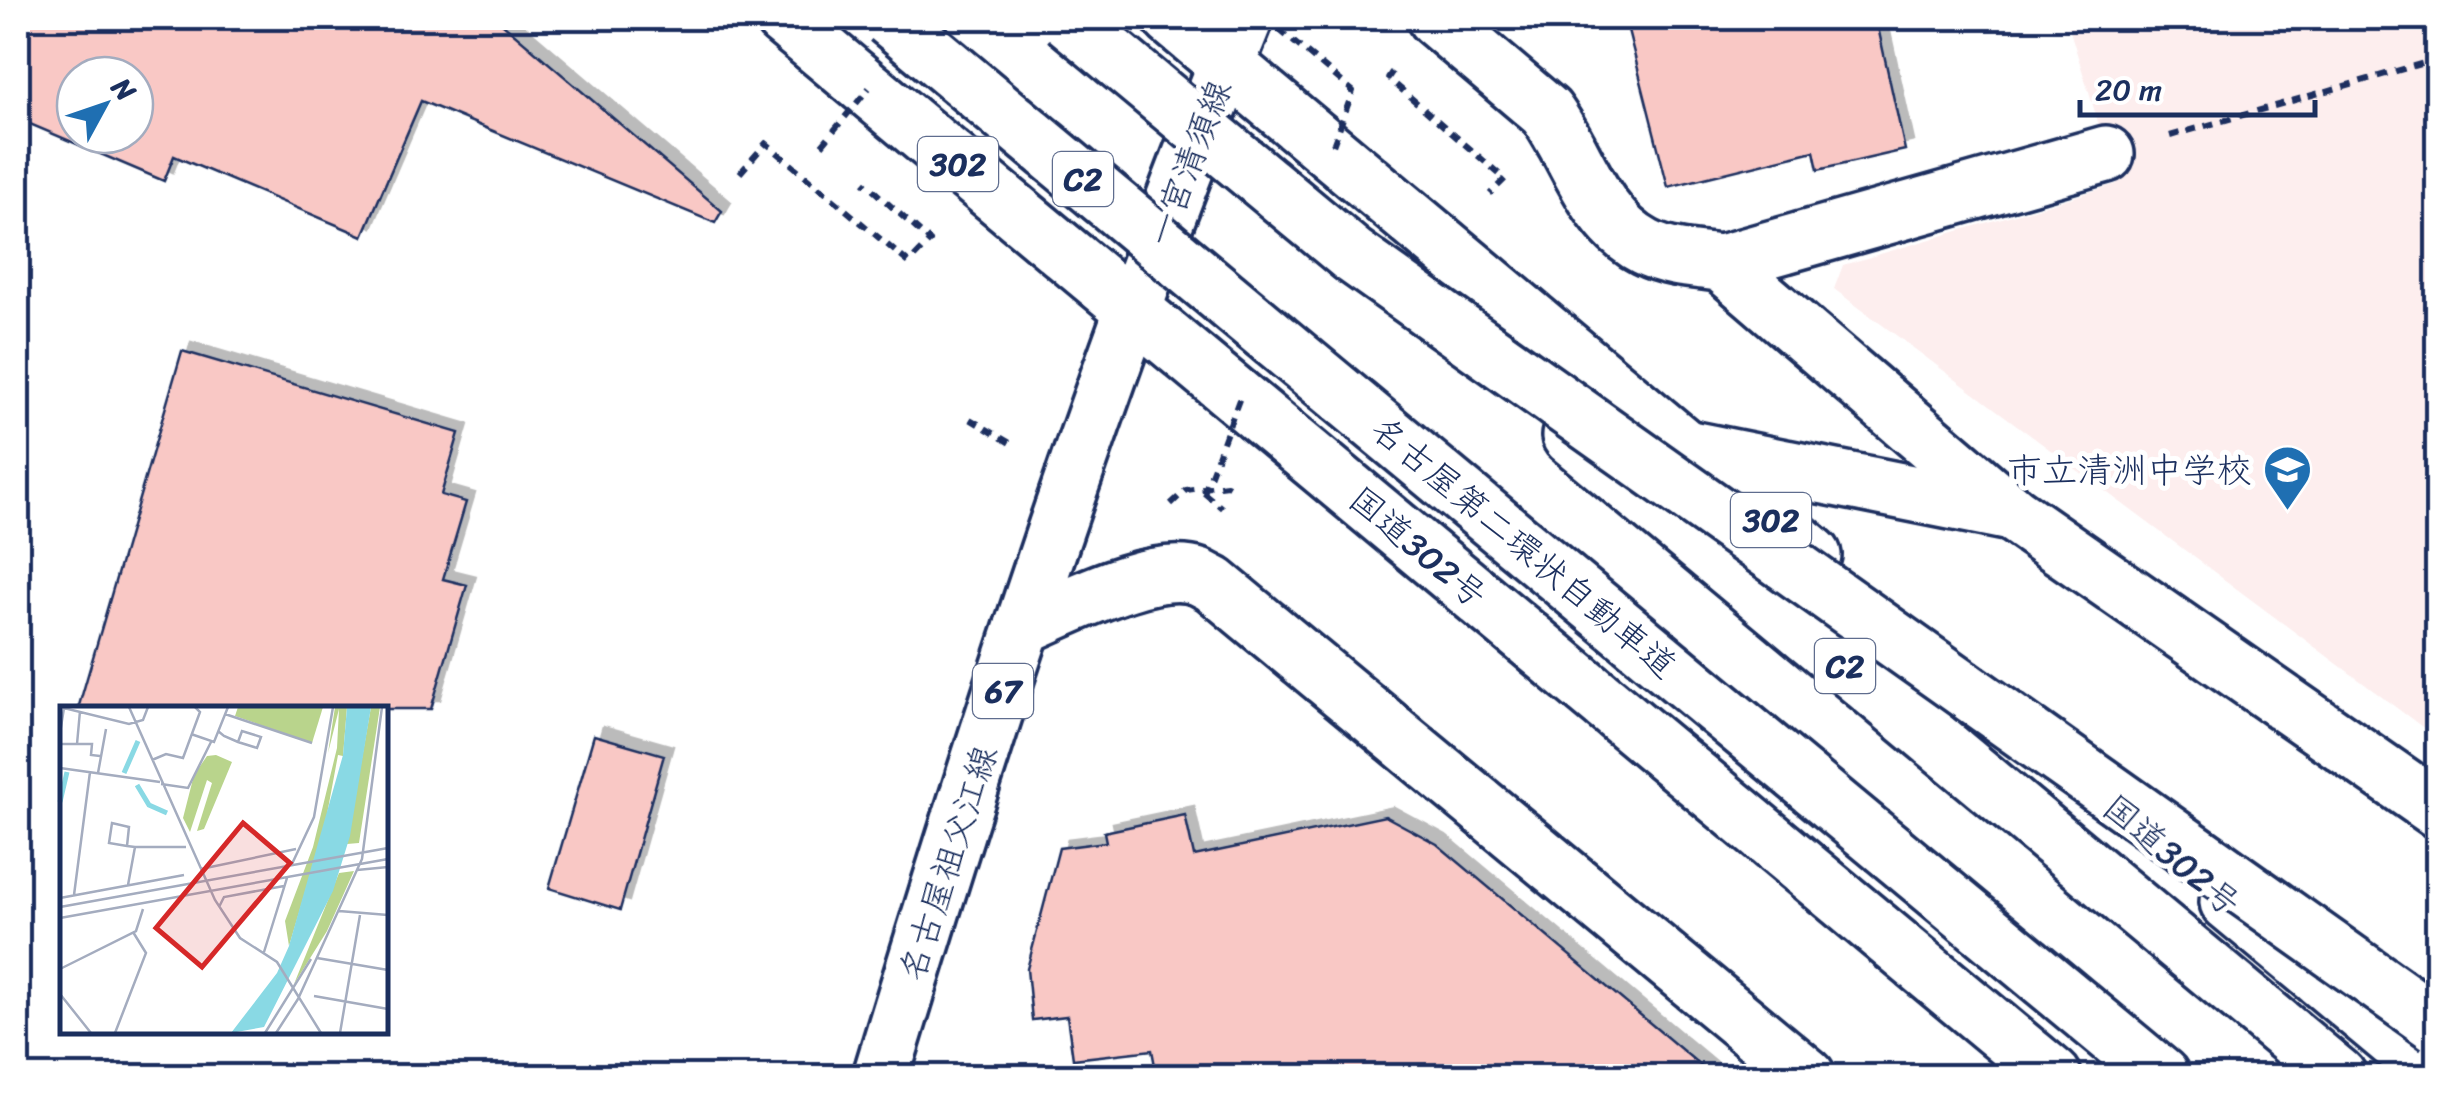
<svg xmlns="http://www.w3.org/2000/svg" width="2455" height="1094" font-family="Sriracha,'Klee One',sans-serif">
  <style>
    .built { fill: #fdeeee }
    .building { fill: #f9c8c5; stroke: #1b2f5e; stroke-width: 2.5; fill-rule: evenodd; filter: url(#shadow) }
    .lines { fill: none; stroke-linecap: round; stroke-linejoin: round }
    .minor-casing { stroke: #1b2f5e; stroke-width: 62 }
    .major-casing { stroke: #1b2f5e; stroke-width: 62 }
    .highway-casing { stroke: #1b2f5e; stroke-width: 62 }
    .path { stroke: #1b2f5e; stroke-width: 6; stroke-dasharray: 10 8; stroke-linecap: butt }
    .minor { stroke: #fff; stroke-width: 55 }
    .major { stroke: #fff; stroke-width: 55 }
    .highway { stroke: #fff; stroke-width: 55 }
    .highway-bridge-casing { stroke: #1b2f5e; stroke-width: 62; stroke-linecap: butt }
    .path-bridge { stroke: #1b2f5e; stroke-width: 6; stroke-dasharray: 10 8; stroke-linecap: butt }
    .highway-bridge { stroke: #fff; stroke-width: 55 }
    .labels { text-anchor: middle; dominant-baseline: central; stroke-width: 10; stroke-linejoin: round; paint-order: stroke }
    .shield { fill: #fff; stroke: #5f6d8e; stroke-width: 2.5 }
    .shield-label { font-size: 32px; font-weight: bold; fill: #1b2f5e }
    .street-label { font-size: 35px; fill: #1b2f5e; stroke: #fff }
    .poi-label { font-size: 35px; fill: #1b2f5e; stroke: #fff; text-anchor: end }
    .inset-river { fill: none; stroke: #89d9e4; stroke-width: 5 }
    .inset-road { fill: none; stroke: #a4acbf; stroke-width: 2.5 }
    .view { fill: #d62828; fill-opacity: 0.15; stroke: #d62828; stroke-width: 5 }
    .inset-edge { fill: none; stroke: #1b2f5e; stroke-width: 5 }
  </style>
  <defs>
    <filter id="shadow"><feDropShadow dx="9" dy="-9" stdDeviation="0" flood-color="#0004"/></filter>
  </defs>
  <rect width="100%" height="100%" fill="#fff"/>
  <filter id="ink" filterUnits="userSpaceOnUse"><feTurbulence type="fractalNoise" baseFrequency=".01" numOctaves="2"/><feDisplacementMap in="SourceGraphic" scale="20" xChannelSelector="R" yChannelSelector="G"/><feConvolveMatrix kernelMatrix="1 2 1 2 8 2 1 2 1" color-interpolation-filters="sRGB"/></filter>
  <g filter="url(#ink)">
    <path class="built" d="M2066,18H2437V738L1834,289L1843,265L2117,184Z"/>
    <g class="building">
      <path d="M18,18H496L722,211L715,223L421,101L363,236L174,156L164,181L18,119ZM75,75H135V135H75Z"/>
      <path d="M1625,18H1876L1905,150L1818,170L1814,151L1668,187Z"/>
      <path d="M182,351L459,433L441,495L466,502L443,579L467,585L431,709H78Z"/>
      <path d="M594,735L664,755L620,910L549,888Z"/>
      <path d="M1185,815L1194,856L1385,816L1437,844L1713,1076H1157L1152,1050L1073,1059L1067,1016L1032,1020L1027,969L1059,848L1106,842L1104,832Z"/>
    </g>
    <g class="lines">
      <defs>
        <g id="minor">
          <path d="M1435,18L1546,112C1578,155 1594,221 1645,247C1668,259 1696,260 1721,263L2013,514L2438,810"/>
          <path d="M1721,263L2106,154"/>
          <path d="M1685,448L2011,513"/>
          <path d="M1023,626C1066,608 1154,561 1199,577C1204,579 1208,582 1213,584L1807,1076"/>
        </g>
        <path id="major" d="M881,1076C989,719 1105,363 1245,18"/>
        <g id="highway">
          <path d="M783,18L2053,1076"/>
          <path d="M1171,18L1813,555"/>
          <path d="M1276,341L2161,1076"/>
          <path d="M1570,436L2338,1076"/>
          <path d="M2228,902L2437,1076"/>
        </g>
      </defs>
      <use href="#minor" class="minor-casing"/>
      <use href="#major" class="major-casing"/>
      <use href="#highway" class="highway-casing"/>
      <g class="path">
        <path d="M1392,72L1388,78L1505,179L1490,194"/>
        <path d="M2170,136L2438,59"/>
        <path d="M740,173L766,143L909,263L930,241L864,182"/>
        <path d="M970,419L1015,446"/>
        <path d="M1204,493L1222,508"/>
        <path d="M1171,504L1186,490L1227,485L1232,488"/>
      </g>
      <use href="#minor" class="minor"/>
      <use href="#major" class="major"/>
      <use href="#highway" class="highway"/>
      <defs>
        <g id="highway-bridge">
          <path d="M889,18L1276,341"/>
          <path d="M1067,18L1352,255L2438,1025"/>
        </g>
      </defs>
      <use href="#highway-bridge" class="highway-bridge-casing"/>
      <g class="path-bridge">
        <path d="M1265,18L1353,91L1331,151"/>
        <path d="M822,145L869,88"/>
        <path d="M1204,493L1240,397"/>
      </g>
      <use href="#highway-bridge" class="highway-bridge"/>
    </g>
  </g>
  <defs>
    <symbol id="school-pin" viewBox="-11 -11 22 30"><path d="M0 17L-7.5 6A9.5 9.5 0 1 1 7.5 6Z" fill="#1f6fb2" stroke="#fff"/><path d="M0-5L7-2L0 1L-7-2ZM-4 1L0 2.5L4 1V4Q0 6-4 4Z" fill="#fff"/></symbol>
  </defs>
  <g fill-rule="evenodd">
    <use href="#school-pin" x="2260" y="442" width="55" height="75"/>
  </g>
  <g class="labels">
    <g class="shield">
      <rect x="918" y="137" width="80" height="54" rx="8"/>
      <rect x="1053" y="152" width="60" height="54" rx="8"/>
      <rect x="1731" y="493" width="80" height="54" rx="8"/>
      <rect x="1815" y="639" width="60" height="54" rx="8"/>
      <rect x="973" y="664" width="60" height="54" rx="8"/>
    </g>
    <g class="shield-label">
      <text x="958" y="164">302</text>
      <text x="1083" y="179">C2</text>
      <text x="1771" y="520">302</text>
      <text x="1845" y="666">C2</text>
      <text x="1003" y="691">67</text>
    </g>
    <g class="street-label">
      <text transform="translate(1189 163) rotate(-69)">一宮清須線</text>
      <text transform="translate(1418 547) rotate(40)">国道302号</text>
      <text transform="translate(1524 547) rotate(40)">名古屋第二環状自動車道</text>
      <text transform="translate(2172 855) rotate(40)">国道302号</text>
      <text transform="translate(948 863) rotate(-72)">名古屋祖父江線</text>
    </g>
    <g class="poi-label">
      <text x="2252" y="470">市立清洲中学校</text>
    </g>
  </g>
  <g transform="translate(60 706)">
    <rect width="328" height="328" fill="#fff"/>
    <path d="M275,1H287L283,50L278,49L265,119L229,240L225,215L253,141L277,42L279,3L268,47ZM311,1H320L299,137L287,138ZM294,165L267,225L234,278L279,167Z" fill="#b9d48c"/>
    <path d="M156,49L172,56L144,123L137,125L152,77L147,74L130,126L123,112L134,69L147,50Z" fill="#b9d48c"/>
    <path d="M178,1H263L252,37L175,10Z" fill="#b9d48c"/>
    <path d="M287,1H311L290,130L273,185L204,321L171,327L217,267L229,240L283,49Z" fill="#89d9e4"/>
    <path class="inset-river" d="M64,67L78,35M77,79L89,99L107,107M0,96L7,66"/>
    <path class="inset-road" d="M69,1L155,194L180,232L217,256L261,327M165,8L252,37M158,25L164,30L178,36L197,42L201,31L182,25L178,36M0,27L4,2L69,18L83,14L88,1M131,28L154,36L168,1M0,38H32L31,49L40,50M17,38L20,5M92,54L106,48L123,52L140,6L135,1M0,62L100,76M38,67L46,23M101,78L128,82L151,36M67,140L69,121L52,117L49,137L67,140L75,141H126M231,160L254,111L273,1M141,163L236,143M297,164L328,161M68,179L75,141M14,189L30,66M0,192L124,169M0,201L328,142M159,201L164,191L224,180M279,205L328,209M0,212L328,153M204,246L227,172M257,252L328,264M0,263L76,225L83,203M0,288L31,327M254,290L328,303M238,293L302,153L322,1M55,327L86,247L73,226M205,327L251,253M216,327L238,293M280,327L300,209"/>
    <path class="view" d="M183,117L230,157L142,261L96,222Z"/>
    <rect width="328" height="328" class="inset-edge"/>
  </g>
  <rect width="2455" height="1094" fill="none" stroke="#fff" stroke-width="60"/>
  <rect x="30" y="30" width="2395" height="1034" fill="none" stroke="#1b2f5e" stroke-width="4" filter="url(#ink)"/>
  <g transform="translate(105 105) rotate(50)"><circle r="48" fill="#ffffff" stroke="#a4acbf" stroke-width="2.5"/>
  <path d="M0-8L18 38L0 25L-18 38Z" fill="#1f6fb2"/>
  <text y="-15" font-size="28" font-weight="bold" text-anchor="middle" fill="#1b2f5e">N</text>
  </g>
  <path d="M2080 100v15h235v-15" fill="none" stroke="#1b2f5e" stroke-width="5"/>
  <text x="2095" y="100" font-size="30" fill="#1b2f5e" stroke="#ffffff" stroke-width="8" paint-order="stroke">20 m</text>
</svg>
